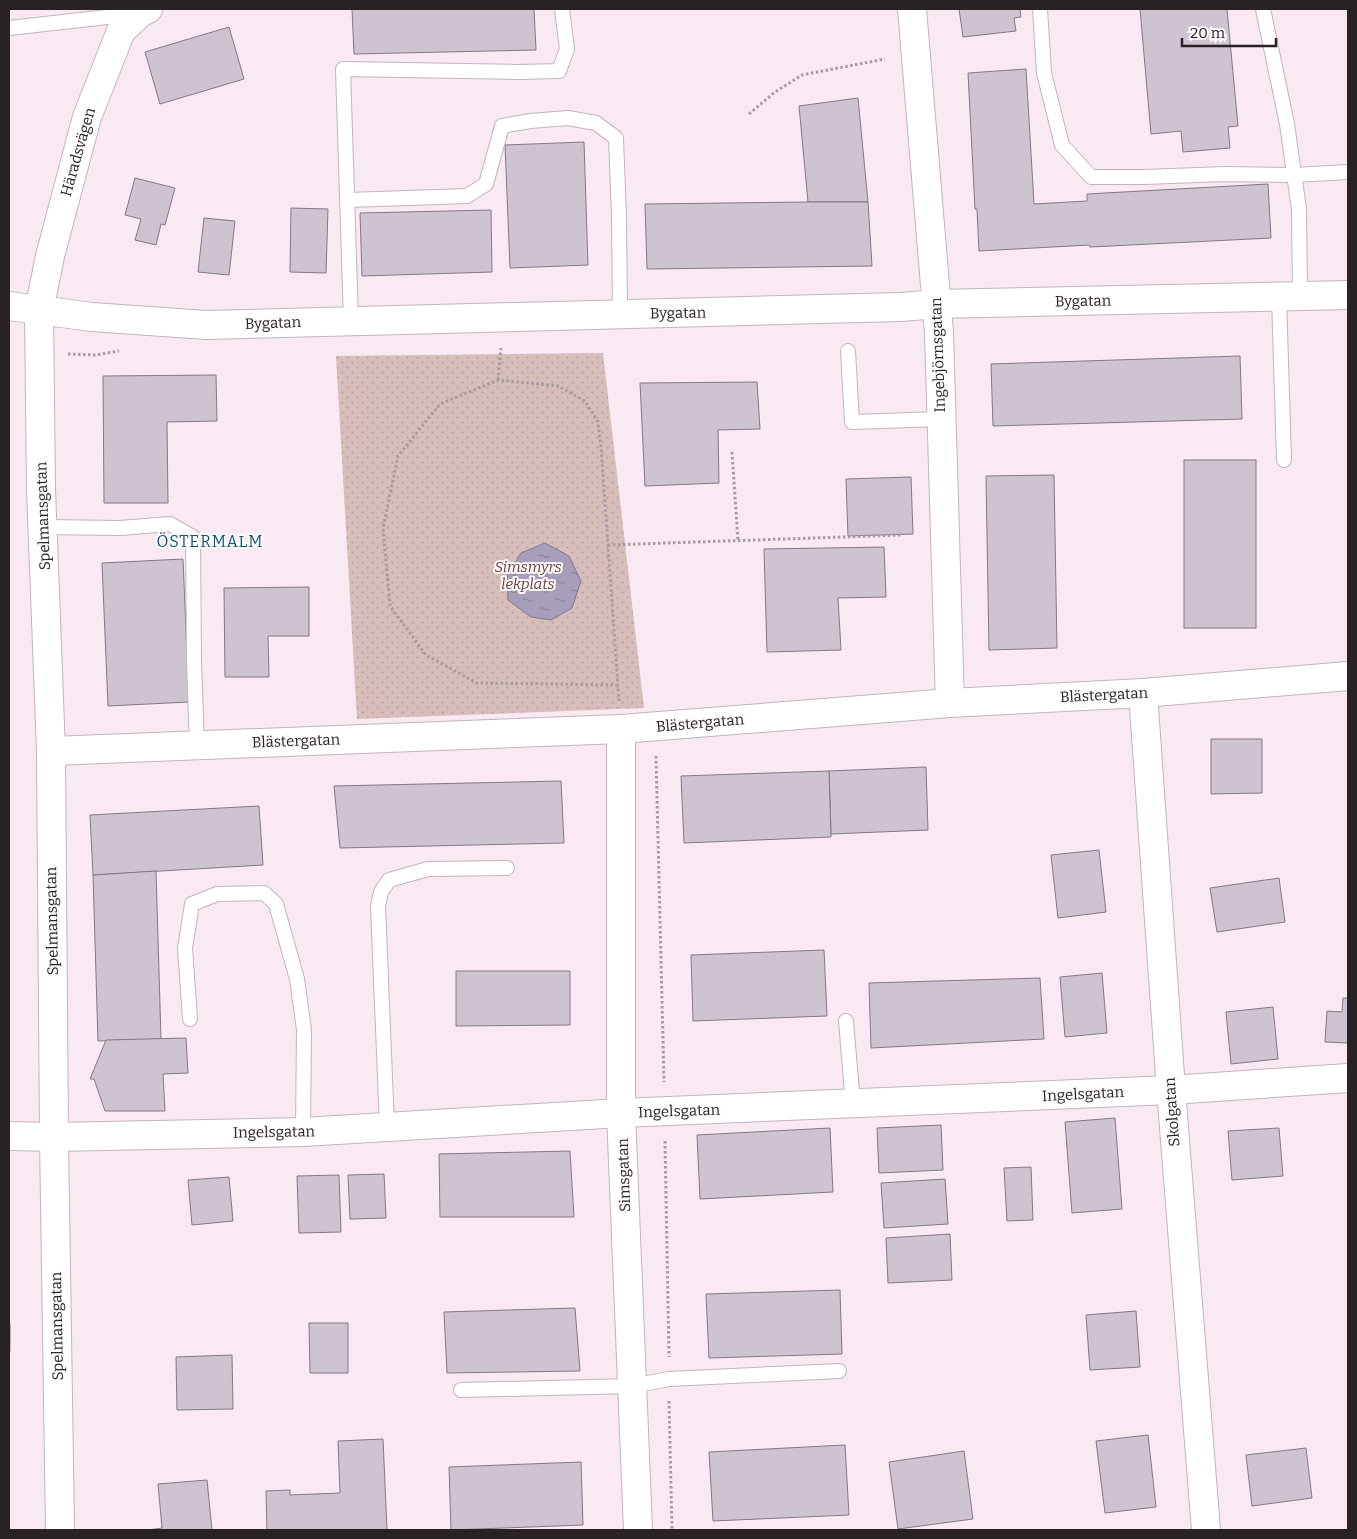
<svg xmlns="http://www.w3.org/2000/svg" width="1357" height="1539" font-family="Bitter,serif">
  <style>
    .park { fill: url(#park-dots) }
    .water { fill: url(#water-ripples); stroke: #80798e }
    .building { fill: #cec4d1; stroke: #827984 }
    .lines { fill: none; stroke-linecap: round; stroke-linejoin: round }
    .service-casing { stroke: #c2b4bd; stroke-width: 16 }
    .minor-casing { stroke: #c2b4bd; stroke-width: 30 }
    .path { stroke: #a79ba2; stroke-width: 3; stroke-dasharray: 2.5 2.5; stroke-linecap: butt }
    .service { stroke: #fff; stroke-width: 14 }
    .minor { stroke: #fff; stroke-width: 28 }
    .labels { text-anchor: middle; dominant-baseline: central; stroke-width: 4; stroke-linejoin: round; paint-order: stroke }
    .street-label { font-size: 15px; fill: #282225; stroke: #fefbfc }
    .park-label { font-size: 15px; font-style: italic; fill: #6d3b37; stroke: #fefbfc }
    .neighbourhood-label { font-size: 16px; letter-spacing: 1px; fill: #0d5672; stroke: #fefbfc }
  </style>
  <defs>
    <pattern id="park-dots" width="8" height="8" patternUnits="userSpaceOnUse" patternTransform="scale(1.25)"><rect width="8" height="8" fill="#d7bebb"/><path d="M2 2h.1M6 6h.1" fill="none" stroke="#b9a3a1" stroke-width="1.8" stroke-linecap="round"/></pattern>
    <pattern id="water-ripples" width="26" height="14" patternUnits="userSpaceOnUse" patternTransform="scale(1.25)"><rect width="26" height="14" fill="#a69ebb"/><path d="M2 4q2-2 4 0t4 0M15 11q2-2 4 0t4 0" fill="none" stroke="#878098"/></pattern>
  </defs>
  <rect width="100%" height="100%" fill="#f8e9f2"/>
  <path class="park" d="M603,353L644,708L357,719L336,356Z"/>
  <path class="water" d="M545,543L569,556L581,581L572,608L551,620L531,617L508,600L507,576L521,553Z"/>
  <g class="building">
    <path d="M352,9H534L536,50L354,54Z"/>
    <path d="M959,9H1020L1021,17L1014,18L1016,31L963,37Z"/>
    <path d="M1140,9H1227L1238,126L1228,127L1230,148L1183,152L1181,131L1151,134Z"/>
    <path d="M229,27L244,79L160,104L145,52Z"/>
    <path d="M1026,69L1034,204L1087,201V194L1268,184L1271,238L1090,247L1089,245L979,251L977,209H975L968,73Z"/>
    <path d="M858,98L868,202H808L799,106Z"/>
    <path d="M584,142L588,265L510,268L505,145Z"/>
    <path d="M135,178L175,188L165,225L161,224L156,245L135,240L141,219L125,215Z"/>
    <path d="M808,202H868L872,266L647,269L645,204Z"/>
    <path d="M291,208L328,209L326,273L290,272Z"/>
    <path d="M491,210L492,272L362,276L360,213Z"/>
    <path d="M204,218L235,221L229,275L198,272Z"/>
    <path d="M1240,356L1242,419L993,426L991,364Z"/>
    <path d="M216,375L217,421L167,422L168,503H104L103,376Z"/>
    <path d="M757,382L760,429L718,430L719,483L645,486L640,383Z"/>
    <rect x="1184" y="460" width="72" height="168"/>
    <path d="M1054,475L1057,648L989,650L986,476Z"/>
    <path d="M911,477L913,534L848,536L846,479Z"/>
    <path d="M884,547L886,597L838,598L841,650L767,652L764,549Z"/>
    <path d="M183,559L189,702L108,706L102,563Z"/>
    <path d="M309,587V636H268L269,677H225L224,588Z"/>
    <path d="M1211,739H1262V793L1211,794Z"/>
    <path d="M926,767L928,830L831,834L829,771Z"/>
    <path d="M829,771L831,837L684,843L681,776Z"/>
    <path d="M561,781L564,843L340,848L334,786Z"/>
    <path d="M259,806L263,865L93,875L90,815Z"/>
    <path d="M1099,850L1106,912L1058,918L1051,855Z"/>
    <path d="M156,871L161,1039L98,1041L93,875Z"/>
    <path d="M1279,878L1285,922L1217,932L1210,888Z"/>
    <path d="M824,950L827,1016L693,1021L691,955Z"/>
    <path d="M456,971H570V1025L456,1026Z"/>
    <path d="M1102,973L1107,1033L1065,1037L1060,977Z"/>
    <path d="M1040,978L1044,1039L871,1048L869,983Z"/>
    <path d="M1343,998H1348V1043L1325,1042L1327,1011L1342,1012Z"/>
    <path d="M1273,1007L1278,1059L1231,1064L1226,1012Z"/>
    <path d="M186,1038L188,1073L163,1074L165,1111H105L94,1079H90L106,1040Z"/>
    <path d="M1115,1118L1122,1209L1072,1213L1065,1122Z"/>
    <path d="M941,1125L943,1170L879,1173L877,1128Z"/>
    <path d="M830,1128L833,1192L700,1199L697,1135Z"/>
    <path d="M1279,1128L1283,1176L1232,1180L1228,1131Z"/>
    <path d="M570,1151L574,1217H440L439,1154Z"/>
    <path d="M1031,1167L1033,1220L1007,1221L1004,1168Z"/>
    <path d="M384,1174L386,1218L350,1219L348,1175Z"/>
    <path d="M339,1175L341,1232L299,1233L297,1176Z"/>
    <path d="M229,1177L233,1221L192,1225L188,1180Z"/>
    <path d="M945,1179L948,1224L884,1228L881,1183Z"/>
    <path d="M950,1234L952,1280L888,1283L886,1238Z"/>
    <path d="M840,1290L842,1354L709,1358L706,1294Z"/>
    <path d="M575,1308L580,1371L447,1373L444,1312Z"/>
    <path d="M1136,1311L1140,1367L1090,1370L1086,1315Z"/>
    <path d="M309,1323H348V1373H310Z"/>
    <rect x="9" y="1324" width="1" height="27"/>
    <path d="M232,1355L233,1409L177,1410L176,1357Z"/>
    <path d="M1148,1435L1156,1507L1105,1513L1096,1441Z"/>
    <path d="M383,1439L387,1530H267L266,1491L290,1490V1495L340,1493L338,1441Z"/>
    <path d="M845,1445L849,1515L713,1521L709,1452Z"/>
    <path d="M1306,1448L1312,1498L1252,1506L1246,1455Z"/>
    <path d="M964,1451L973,1519L898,1529L889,1462Z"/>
    <path d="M581,1462L583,1525L451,1530L449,1467Z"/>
    <path d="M207,1480L212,1530H148L162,1528L158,1484Z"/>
  </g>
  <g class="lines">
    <defs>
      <g id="service">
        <path d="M1040,9L1044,73L1062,145L1091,177H1144L1225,174L1294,175L1348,172"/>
        <path d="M1263,9L1287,124L1299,209L1300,296"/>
        <path d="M9,28L134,14"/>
        <path d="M348,200L467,196L486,184L502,126L530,121L568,118L596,123L616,138L619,216L620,314"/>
        <path d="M1279,297L1284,460"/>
        <path d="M351,321L343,69L519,72L559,71L567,49L562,9"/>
        <path d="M848,351L852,422L941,419"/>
        <path d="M43,527L120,528L170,524L193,537L194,662L197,745"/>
        <path d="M190,1019L185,948L192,904L217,894L264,893L276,904L297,979L304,1030L303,1132"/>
        <path d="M846,1021L853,1104"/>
        <path d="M387,1127L378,906L381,892L389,880L428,869L507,868"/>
        <path d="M461,1390L632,1386L669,1379L839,1371"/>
      </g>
      <g id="minor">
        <path d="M912,9L939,333L950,703"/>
        <path d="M9,306L92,317L206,325L901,307L937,304L1348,295"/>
        <path d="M1143,693L1171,1090L1206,1530"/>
        <path d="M621,729V1113L638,1530"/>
        <path d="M51,751L621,729L950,703L1143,693L1348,676"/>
        <path d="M9,1136L54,1137L303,1132L621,1113L1171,1090L1348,1078"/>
        <path d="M60,1530L54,1137L51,751L41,489L39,311L50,256L87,117L121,31L140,13L148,9"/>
      </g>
    </defs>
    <use href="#service" class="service-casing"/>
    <use href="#minor" class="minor-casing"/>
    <g class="path">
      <path d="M749,114L775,92L802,75L885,59"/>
      <path d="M68,354L96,355L119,351"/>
      <path d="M498,380L501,348"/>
      <path d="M732,452L738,541"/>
      <path d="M608,545L901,535"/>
      <path d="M618,685L477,683L426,655L390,606L383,528L398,456L440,404L498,380L558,386L585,401L598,422L601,447L619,701"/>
      <path d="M656,756L664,1082"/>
      <path d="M665,1141L669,1357"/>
      <path d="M669,1401L672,1530"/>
    </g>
    <use href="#service" class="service"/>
    <use href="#minor" class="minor"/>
  </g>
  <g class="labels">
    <g class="street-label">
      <text transform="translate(78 152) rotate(-74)">Häradsvägen</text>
      <text transform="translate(1083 301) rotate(-1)">Bygatan</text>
      <text transform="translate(678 313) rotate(-1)">Bygatan</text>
      <text transform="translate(273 323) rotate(-2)">Bygatan</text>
      <text transform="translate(938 355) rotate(-92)">Ingebjörnsgatan</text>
      <text transform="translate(43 516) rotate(-92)">Spelmansgatan</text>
      <text transform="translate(1104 695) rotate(-3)">Blästergatan</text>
      <text transform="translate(700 723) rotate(-5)">Blästergatan</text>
      <text transform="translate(296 741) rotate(-2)">Blästergatan</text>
      <text transform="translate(52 921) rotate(-91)">Spelmansgatan</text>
      <text transform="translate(1083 1094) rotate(-3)">Ingelsgatan</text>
      <text transform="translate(679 1111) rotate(-2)">Ingelsgatan</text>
      <text transform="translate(1172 1112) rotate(-94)">Skolgatan</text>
      <text transform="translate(274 1132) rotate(-1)">Ingelsgatan</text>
      <text transform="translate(624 1175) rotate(-92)">Simsgatan</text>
      <text transform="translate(57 1326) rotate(-91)">Spelmansgatan</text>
    </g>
    <g class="park-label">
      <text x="528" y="567">Simsmyrs<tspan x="528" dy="17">lekplats</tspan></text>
    </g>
    <g class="neighbourhood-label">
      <text x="210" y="541">ÖSTERMALM</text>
    </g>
  </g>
  <rect width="1357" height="1539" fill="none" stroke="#282225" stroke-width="20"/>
  <path d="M1182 38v8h94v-8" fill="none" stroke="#282225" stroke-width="2.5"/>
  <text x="1190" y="38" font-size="15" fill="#282225" stroke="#fefbfc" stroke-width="4" paint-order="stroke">20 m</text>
</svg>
